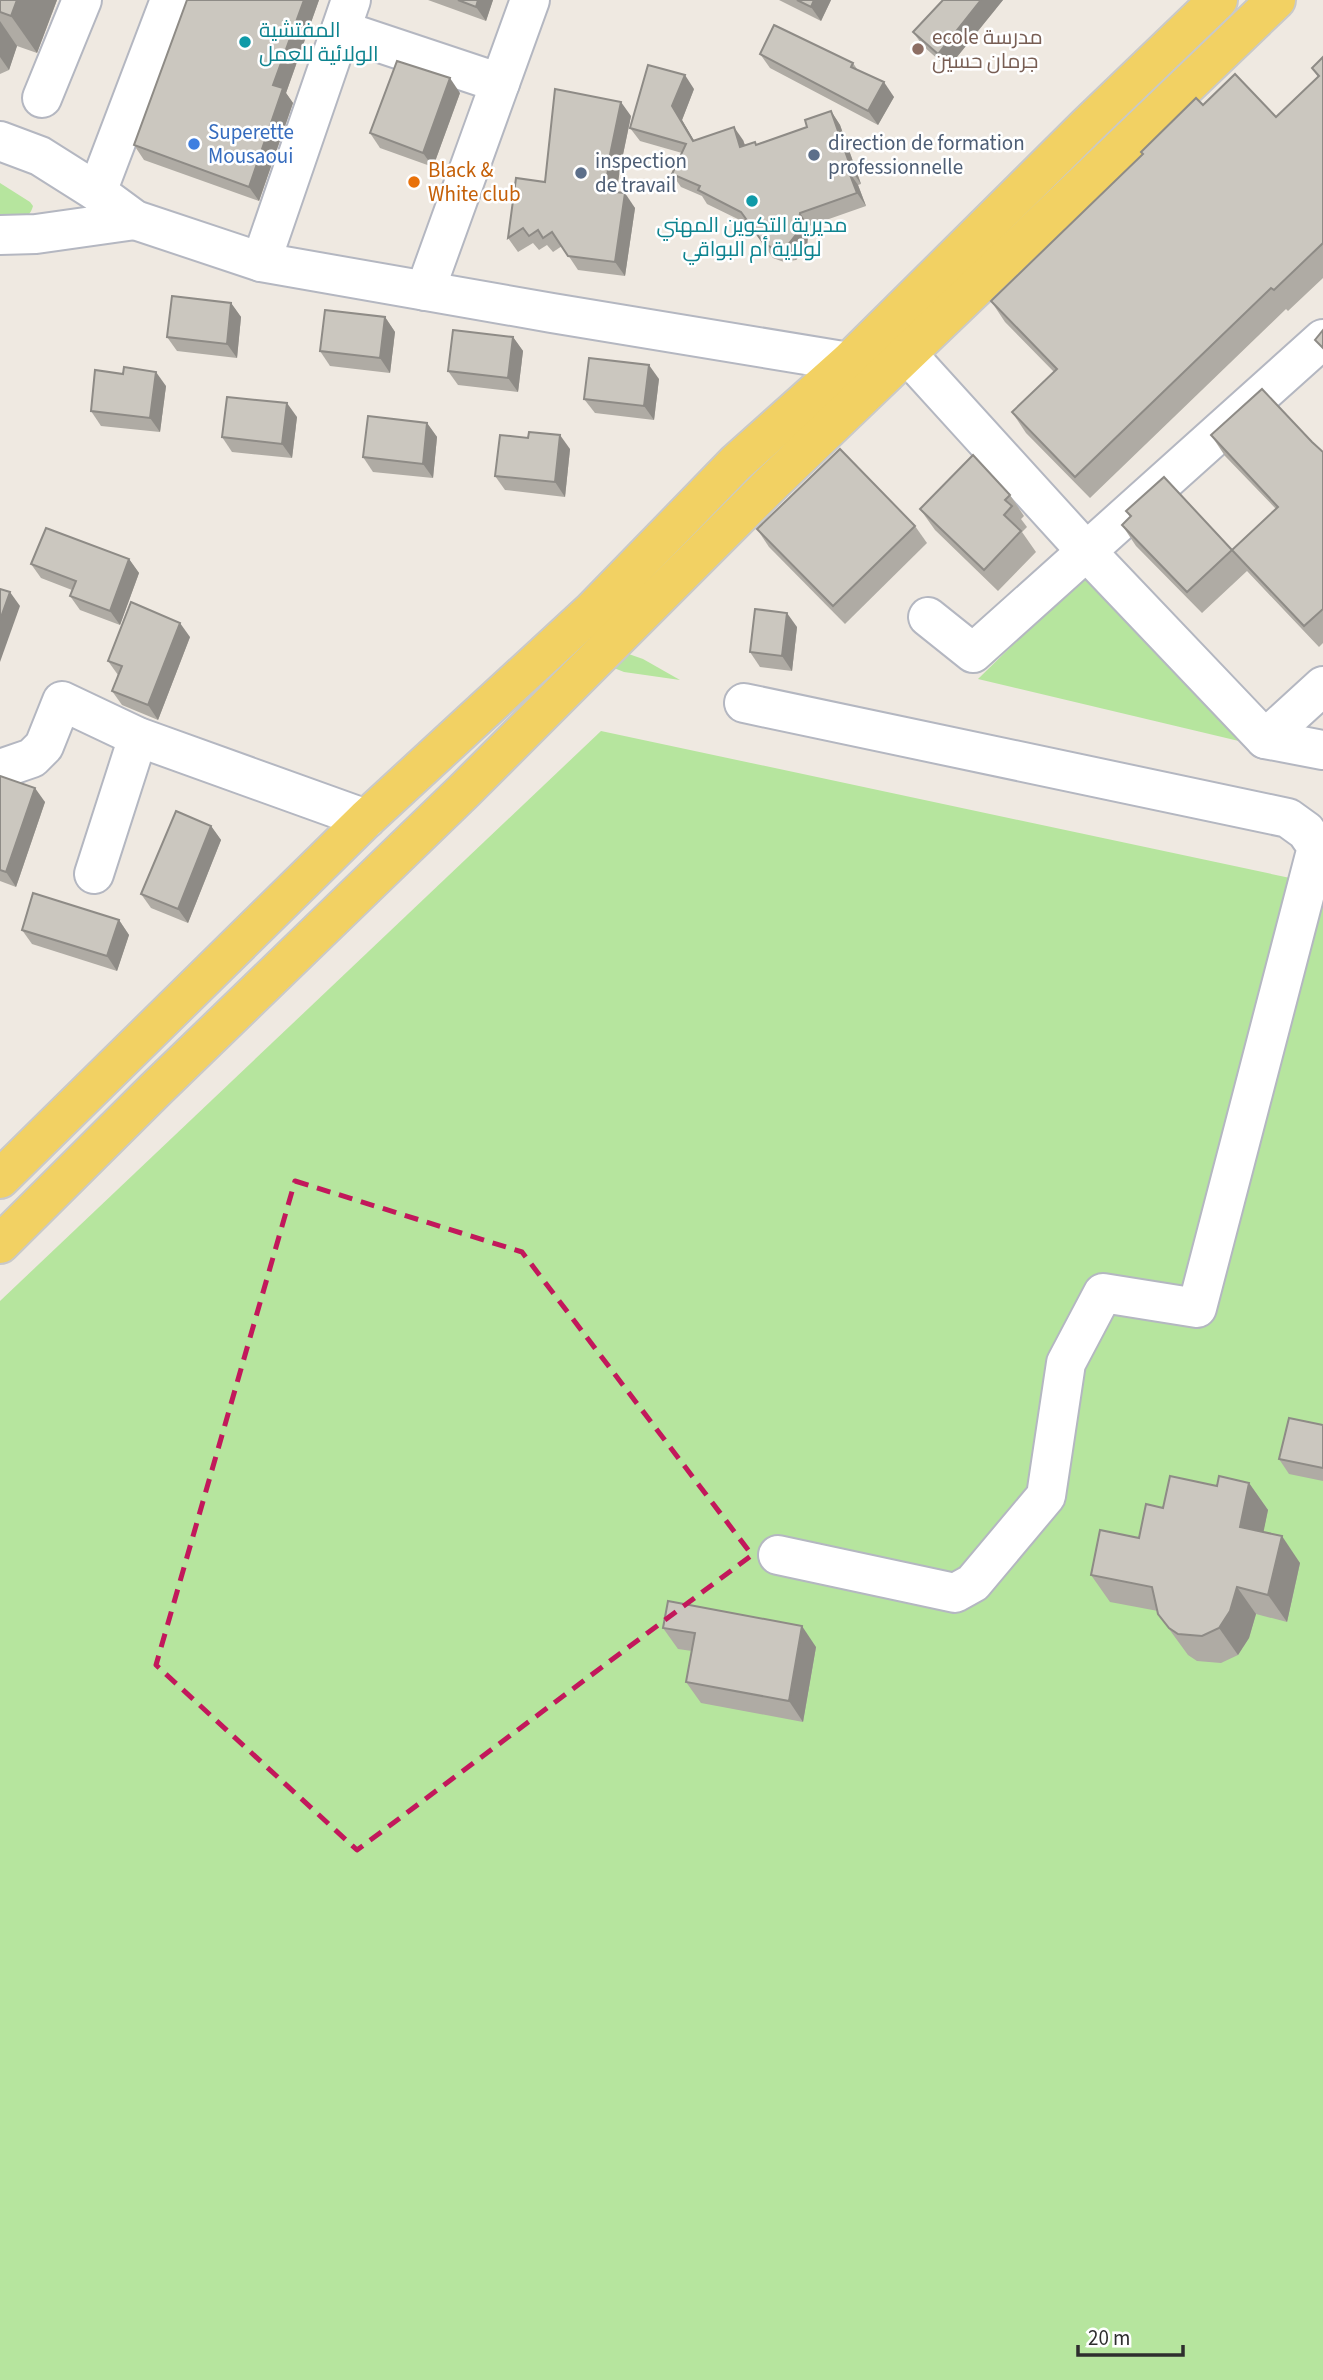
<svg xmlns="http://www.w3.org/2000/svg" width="1323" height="2380" font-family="'Source Sans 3',Cairo,sans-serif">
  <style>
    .green { fill: #b6e59e }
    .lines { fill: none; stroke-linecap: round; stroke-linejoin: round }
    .minor-casing { stroke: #b4b7c1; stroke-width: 42 }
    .major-casing { stroke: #c9c9c9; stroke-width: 42 }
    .minor { stroke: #fff; stroke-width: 38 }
    .major { stroke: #f2d163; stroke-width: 38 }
    .wall { fill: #afaba4 }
    .shaded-wall { fill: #8e8b86 }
    .building { fill: #cbc7bf; stroke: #8e8b86; stroke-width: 2 }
    .marked { fill: none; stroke: #c2185b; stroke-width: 5; stroke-dasharray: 14 9; stroke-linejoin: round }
    .culture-dot { fill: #0f9aa8; stroke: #fff; stroke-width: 2.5 }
    .education-dot { fill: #8d6e63; stroke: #fff; stroke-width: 2.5 }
    .shop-dot { fill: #3f7fe0; stroke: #fff; stroke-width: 2.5 }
    .service-dot { fill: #5c6f8a; stroke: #fff; stroke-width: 2.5 }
    .food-dot { fill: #e8710a; stroke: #fff; stroke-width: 2.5 }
    .labels { text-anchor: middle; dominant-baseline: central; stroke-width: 5; stroke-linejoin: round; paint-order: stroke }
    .culture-label { font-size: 21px; fill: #0d838f; stroke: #fff; text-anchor: start }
    .education-label { font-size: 21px; fill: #785e54; stroke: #fff; text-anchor: start }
    .shop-label { font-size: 21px; fill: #366cbe; stroke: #fff; text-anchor: start }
    .service-label { font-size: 21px; fill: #4e5e75; stroke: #fff; text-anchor: start }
    .food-label { font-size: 21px; fill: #c56008; stroke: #fff; text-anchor: start }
  </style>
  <rect width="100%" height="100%" fill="#efe9e1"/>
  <g class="green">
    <path d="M0,183L30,202L33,206C29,222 14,219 0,220Z"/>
    <path d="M1089,570L1243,742L978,679Z"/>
    <path d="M623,652L643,659L680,680L624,672L609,666Z"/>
    <path d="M601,731L1323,885V2380H0V1301Z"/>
  </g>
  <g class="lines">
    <defs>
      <g id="minor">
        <path d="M341,30L500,83L530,0"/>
        <path d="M42,98L82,0"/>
        <path d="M0,141L40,156L97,192L135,220L261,262L552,313L849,362L906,353L1087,552L1265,739L1323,750"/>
        <path d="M97,192L170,0"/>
        <path d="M0,235L36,234L135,220"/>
        <path d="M261,262L351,0"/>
        <path d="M425,291L500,83"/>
        <path d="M928,617L973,653L1323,339"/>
        <path d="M744,703L1288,818L1306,831L1317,847L1197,1308L1103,1293L1066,1363L1046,1496L973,1583L955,1593L778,1555"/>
        <path d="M1265,739L1323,686"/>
        <path d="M0,769L32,758L44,746L62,701L138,737L366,819"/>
        <path d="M94,874L138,737"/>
      </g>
      <g id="major">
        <path d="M0,1179L366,819L593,610L736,463L849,362L1087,126L1218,0"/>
        <path d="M0,1244L156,1089L464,791L773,482L1276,0"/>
      </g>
    </defs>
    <use href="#minor" class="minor-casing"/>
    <use href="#major" class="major-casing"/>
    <use href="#minor" class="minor"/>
    <use href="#major" class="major"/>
  </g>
  <g class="wall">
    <path d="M0,0H57L37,53L17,46L9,70L0,74Z"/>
    <path d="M187,0H319L286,93L293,103L259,201L144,160L134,145Z"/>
    <path d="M428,0H493L486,21Z"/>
    <path d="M779,0H831L821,21Z"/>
    <path d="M943,0H1003L948,68L923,46L913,32Z"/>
    <path d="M760,54L853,63L857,69L894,97L878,125L770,68Z"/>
    <path d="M1323,57V278L1288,311L1286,309L1090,498L1026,433L1012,412L1054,372L1005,322L991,301L1203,105L1276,117L1318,77L1312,68Z"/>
    <path d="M694,89L682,120L694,141L743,140L745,145L757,144L807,127L831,111L840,125L861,184L858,185L866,206L809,226L807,246L796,260L784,262L773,258L750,225L707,204L702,196L681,187L672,174L682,153L640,141L630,128Z"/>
    <path d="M460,93L433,167L380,148L370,133Z"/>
    <path d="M631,116L620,169L616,192L635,208L625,276L578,270L562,246L553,252L547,245L539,250L533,243L518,252L508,238L545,182Z"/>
    <path d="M231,303L241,317L237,358L177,351L167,337Z"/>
    <path d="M385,317L395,332L390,373L330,366L320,351Z"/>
    <path d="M513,337L523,351L518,392L458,385L448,371Z"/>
    <path d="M659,379L654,420L595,413L584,399Z"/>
    <path d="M166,386L160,432L101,426L91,411Z"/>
    <path d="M297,417L292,458L232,452L222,437Z"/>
    <path d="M427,423L437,437L433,478L373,472L363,457Z"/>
    <path d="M1211,435L1312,442L1323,452V643L1319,647L1247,571L1202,613L1136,546L1122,525L1130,517L1126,511L1232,550L1276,509L1225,456Z"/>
    <path d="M570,449L565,497L505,490L495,476Z"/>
    <path d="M1010,495L1024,516L1021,519L1027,527L1022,532L1036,552L998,591L935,530L920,509Z"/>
    <path d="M915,526L927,543L845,624L769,547L757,529Z"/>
    <path d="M129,559L139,573L120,625L80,610L70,596L72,590L41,578L31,564Z"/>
    <path d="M797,627L792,671L760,667L750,652Z"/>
    <path d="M190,637L158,720L122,705L112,691L118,675L108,661Z"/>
    <path d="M0,776L45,802L16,887L0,881Z"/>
    <path d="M211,826L221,840L188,923L151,908L141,894Z"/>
    <path d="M119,920L129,935L117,971L32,944L22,930Z"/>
    <path d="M1323,1425V1481L1289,1474L1279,1459Z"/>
    <path d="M1249,1483L1268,1510L1263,1532L1300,1563L1287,1622L1256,1614L1249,1638L1238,1655L1221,1663L1197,1661L1188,1655L1158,1614V1611L1110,1602L1091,1575L1139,1538L1163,1508L1217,1486Z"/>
    <path d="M663,1628L816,1647L803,1722L701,1703L686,1682L692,1651L678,1649Z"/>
  </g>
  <g class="shaded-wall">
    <path d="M17,0H57L37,53L11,16Z"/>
    <path d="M304,0H319L286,93L293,103L259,201L249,187L273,85Z"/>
    <path d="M478,0H493L486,21L476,7Z"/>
    <path d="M814,0H831L821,21L811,7Z"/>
    <path d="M981,0H1003L948,68L938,54Z"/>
    <path d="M0,21L17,46L9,70L0,57Z"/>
    <path d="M685,75L694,89L682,120L702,154L693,141L672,106Z"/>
    <path d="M450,78L460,93L433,167L423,153Z"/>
    <path d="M884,82L894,97L878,125L868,111Z"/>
    <path d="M621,102L631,116L620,169L615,205L605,191L610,155Z"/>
    <path d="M831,111L840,125L861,184L852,171Z"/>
    <path d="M734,127L743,140L750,160L740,147Z"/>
    <path d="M849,172L858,185L866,206L857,193Z"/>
    <path d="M625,193L635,208L625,276L615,262Z"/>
    <path d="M800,213L809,226L807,246L796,260L787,246Z"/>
    <path d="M231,303L241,317L237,358L227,344Z"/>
    <path d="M385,317L395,332L390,373L380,358Z"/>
    <path d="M513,337L523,351L518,392L508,378Z"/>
    <path d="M649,365L659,379L654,420L644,406Z"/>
    <path d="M156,372L166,386L160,432L150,418Z"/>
    <path d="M287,403L297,417L292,458L282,444Z"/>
    <path d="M427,423L437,437L433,478L423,464Z"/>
    <path d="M560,435L570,449L565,497L555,482Z"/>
    <path d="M129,559L139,573L120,625L110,611Z"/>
    <path d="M10,592L20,606L0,662V620Z"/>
    <path d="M787,613L797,627L792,671L782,656Z"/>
    <path d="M180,623L190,637L158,720L148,705Z"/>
    <path d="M35,788L45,802L16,887L6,872Z"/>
    <path d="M211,826L221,840L188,923L178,909Z"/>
    <path d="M119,920L129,935L117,971L107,956Z"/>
    <path d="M1249,1483L1268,1510L1259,1554L1240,1527Z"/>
    <path d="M1282,1536L1300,1563L1287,1622L1268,1595Z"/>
    <path d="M1237,1587L1256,1614L1249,1638L1238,1655L1219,1628Z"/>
    <path d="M802,1626L816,1647L803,1722L789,1701Z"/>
  </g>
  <g class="building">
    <path d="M0,0H17L11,16L0,12Z"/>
    <path d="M187,0H304L273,85L283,88L249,187L134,145Z"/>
    <path d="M458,0H478L476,7Z"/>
    <path d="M797,0H814L811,7Z"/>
    <path d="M943,0H981L938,54L913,32Z"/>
    <path d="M774,25L853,63L851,67L884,82L868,111L760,54Z"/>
    <path d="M1323,57V243L1274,290L1271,288L1075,477L1012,412L1057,369L991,301L1143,154L1141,152L1196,98L1203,105L1235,74L1276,117L1319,76L1312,68Z"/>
    <path d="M397,61L450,78L423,153L370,133Z"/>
    <path d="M648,65L685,75L672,106L693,141L734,127L740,147L755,142L756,145L807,127L805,120L831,111L852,171L849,172L857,193L800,213L798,232L787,246L775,249L764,244L741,212L698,190L700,186L672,174L686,144L630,128Z"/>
    <path d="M555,89L621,102L610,155L605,191L625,193L615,262L568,256L552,232L543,238L538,230L529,236L523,228L508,238L516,178L545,182Z"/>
    <path d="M172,296L231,303L227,344L167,337Z"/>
    <path d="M325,310L385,317L380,358L320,351Z"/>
    <path d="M453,330L513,337L508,378L448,371Z"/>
    <path d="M1323,330V348L1315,340Z"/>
    <path d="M589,358L649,365L644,406L584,399Z"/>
    <path d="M124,367L156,372L150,418L91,411L95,370L123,374Z"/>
    <path d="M1262,389L1312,442L1323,452V609L1304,626L1232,550L1278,507L1211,435Z"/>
    <path d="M227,397L287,403L282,444L222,437Z"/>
    <path d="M368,416L427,423L423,464L363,457Z"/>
    <path d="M529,432L560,435L555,482L495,476L500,435L528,438Z"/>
    <path d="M840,449L915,526L833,606L757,529Z"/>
    <path d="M973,455L1010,495L1005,500L1012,506L1004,515L1021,531L984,570L920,509Z"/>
    <path d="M1164,477L1232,550L1187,592L1122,525L1131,516L1126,511Z"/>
    <path d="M46,528L129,559L110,611L70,596L76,581L31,564Z"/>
    <path d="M0,589L10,592L0,620Z"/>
    <path d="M131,602L180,623L148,705L112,691L122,666L108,661Z"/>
    <path d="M755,609L787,613L782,656L750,652Z"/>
    <path d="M0,776L35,788L6,872L0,870Z"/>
    <path d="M176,811L211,826L178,909L141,894Z"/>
    <path d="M33,893L119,920L107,956L22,930Z"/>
    <path d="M1289,1418L1323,1425V1468L1279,1459Z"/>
    <path d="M1170,1476L1217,1486L1219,1476L1249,1483L1240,1527L1282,1536L1268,1595L1237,1587L1230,1611L1219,1628L1202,1636L1178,1634L1169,1628L1158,1614L1152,1587L1091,1575L1100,1530L1139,1538L1146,1504L1163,1508Z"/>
    <path d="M668,1601L802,1626L789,1701L686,1682L695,1633L663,1628Z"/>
  </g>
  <path class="marked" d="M295,1181L522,1252L752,1555L357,1850L156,1665Z"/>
  <g class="culture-dot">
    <circle cx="245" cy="42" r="7"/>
    <circle cx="752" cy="201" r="7"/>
  </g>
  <circle class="education-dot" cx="918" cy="49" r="7"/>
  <circle class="shop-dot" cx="194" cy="144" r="7"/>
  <g class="service-dot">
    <circle cx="814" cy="155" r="7"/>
    <circle cx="581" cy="173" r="7"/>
  </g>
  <circle class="food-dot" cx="414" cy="182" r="7"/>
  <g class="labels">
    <g class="culture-label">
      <text x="259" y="30">المفتشية<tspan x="259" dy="24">الولائية للعمل</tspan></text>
      <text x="752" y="225" text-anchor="middle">مديرية التكوين المهني<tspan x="752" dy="24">لولاية أم البواقي</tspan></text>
    </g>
    <g class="education-label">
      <text x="932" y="37">ecole مدرسة<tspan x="932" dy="24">جرمان حسين</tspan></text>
    </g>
    <g class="shop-label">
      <text x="208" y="132">Superette<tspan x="208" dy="24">Mousaoui</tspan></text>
    </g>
    <g class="service-label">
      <text x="828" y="143">direction de formation<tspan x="828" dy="24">professionnelle</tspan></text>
      <text x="595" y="161">inspection<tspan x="595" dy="24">de travail</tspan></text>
    </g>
    <g class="food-label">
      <text x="428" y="170">Black &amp;<tspan x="428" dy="24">White club</tspan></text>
    </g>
  </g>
  <path d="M1078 2345v10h105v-10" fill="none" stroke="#2e2e2e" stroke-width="3.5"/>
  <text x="1088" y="2345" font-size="21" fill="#2e2e2e" stroke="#ffffff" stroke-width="5" paint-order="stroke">20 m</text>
</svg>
